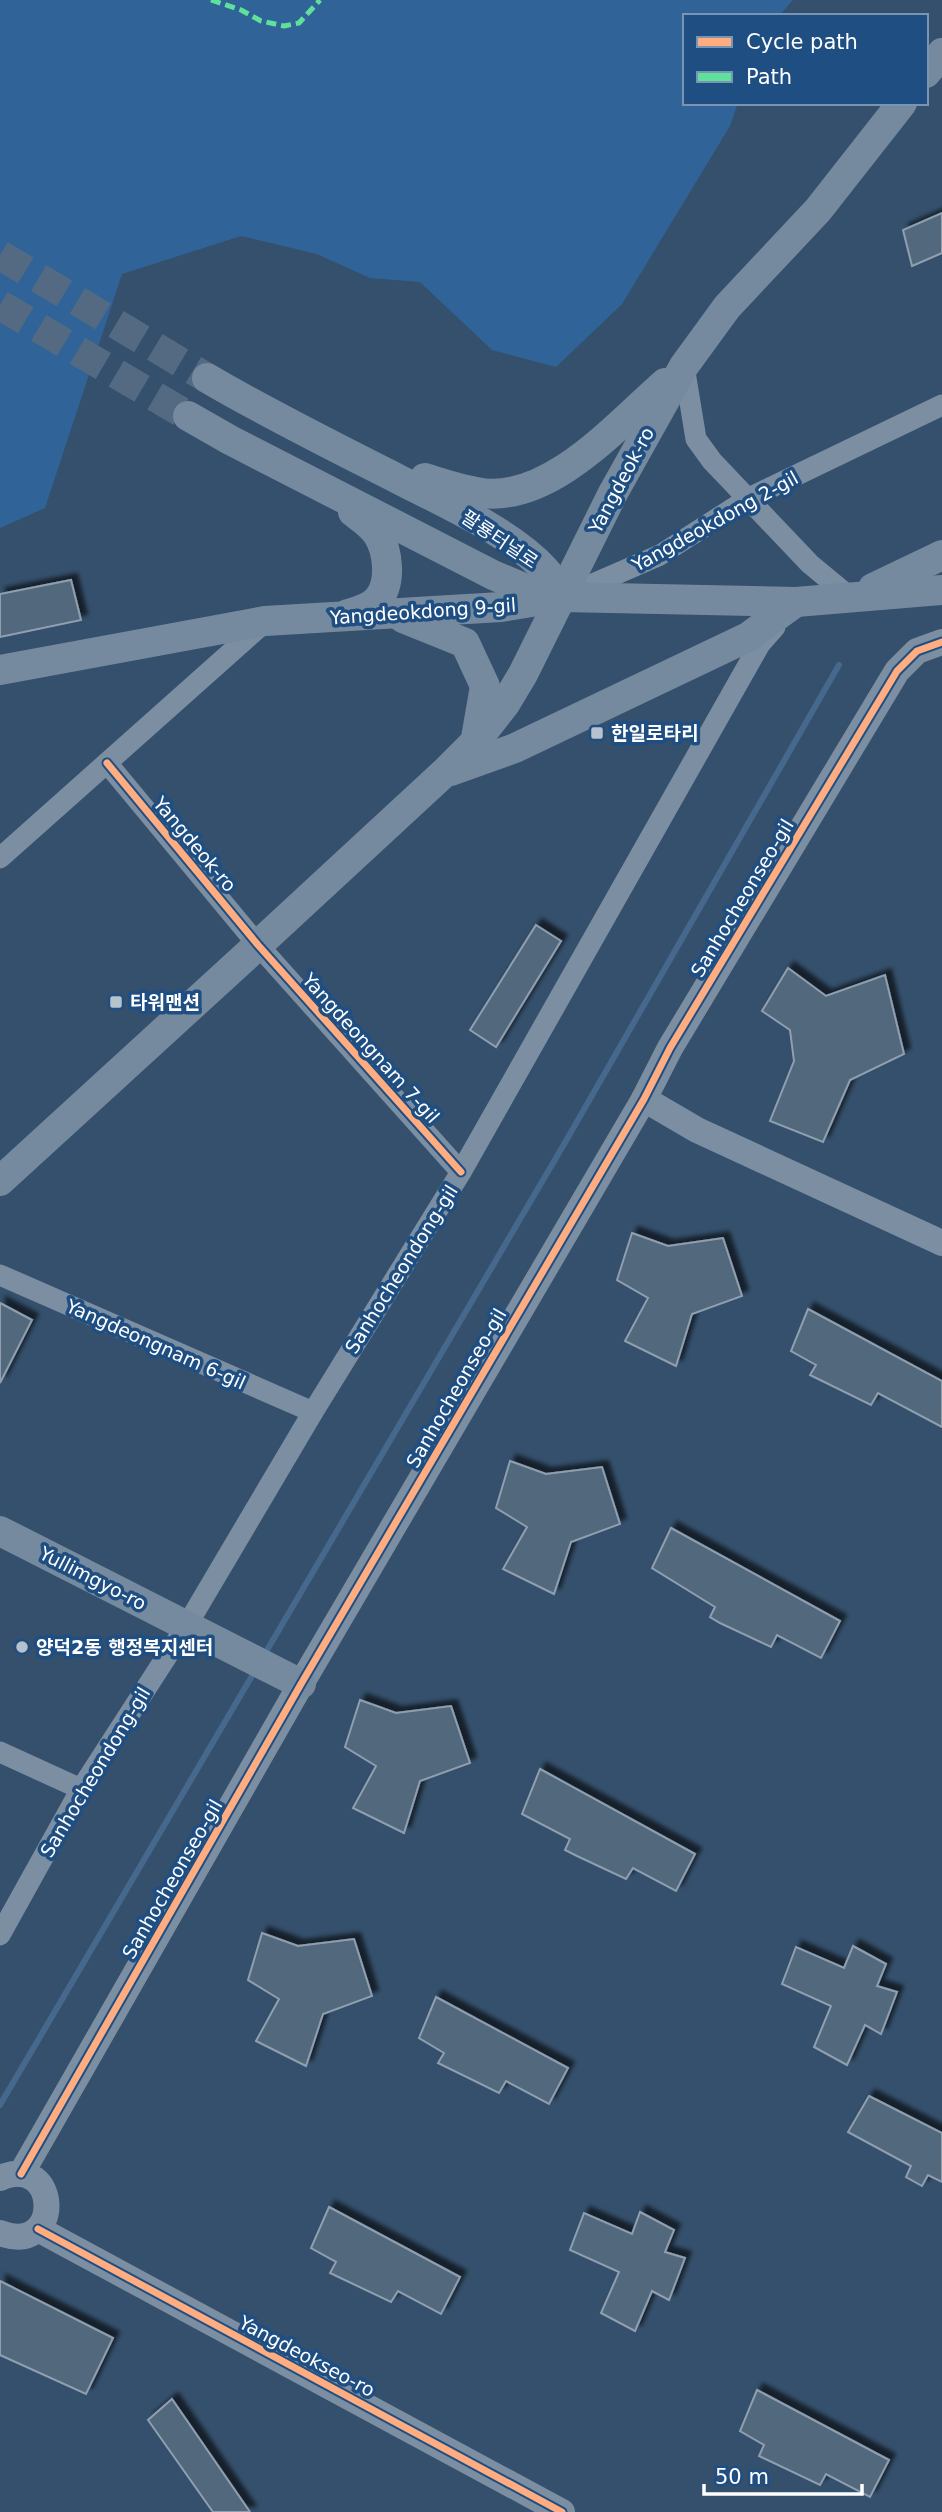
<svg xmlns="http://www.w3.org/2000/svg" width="942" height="2512" font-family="'DejaVu Sans','Noto Sans KR',sans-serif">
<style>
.green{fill:#306498}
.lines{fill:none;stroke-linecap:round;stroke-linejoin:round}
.stream{stroke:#45688c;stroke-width:6}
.building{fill:#51677d;stroke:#8f9fb0;stroke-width:2;filter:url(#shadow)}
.secondary-tunnel{stroke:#536a82;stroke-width:30;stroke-dasharray:30 15;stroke-linecap:butt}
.minor{stroke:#7c8ea2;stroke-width:21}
.tertiary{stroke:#7c8ea2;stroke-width:26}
.secondary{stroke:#768a9f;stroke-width:30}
.quiet{stroke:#60e19b;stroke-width:5;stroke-dasharray:10 5;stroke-linecap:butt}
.cycleway-casing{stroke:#1f4f82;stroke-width:11}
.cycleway{stroke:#ffac80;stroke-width:7}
.poi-dot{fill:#b8c2cc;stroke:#1f4f82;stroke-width:2.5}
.labels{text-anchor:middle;stroke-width:7;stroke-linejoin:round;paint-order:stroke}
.street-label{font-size:19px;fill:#fff;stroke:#1f4f82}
.poi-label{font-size:19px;font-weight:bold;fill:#fff;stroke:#1f4f82;text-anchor:start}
</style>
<defs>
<filter id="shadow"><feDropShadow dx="6" dy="-6" stdDeviation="2" flood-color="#0009"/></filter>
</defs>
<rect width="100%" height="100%" fill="#35506c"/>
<path class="green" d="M 0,0 L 793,0 L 779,16 L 685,16 L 685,103 L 738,103 L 730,126 L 622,304 L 556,367 L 492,350 L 420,282 L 370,278 L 317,254 L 241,236 L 122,274 L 45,508 L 0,528 Z"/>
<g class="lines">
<g class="stream">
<path d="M 263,1657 L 563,1146 L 839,665"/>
<path d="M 0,2105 L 256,1669"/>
</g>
</g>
<g class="building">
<path d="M 942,213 L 942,253 L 912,266 L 903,230 Z"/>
<path d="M 71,580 L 81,620 L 0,637 L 0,594 Z"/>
<path d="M 536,925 L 561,941 L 496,1047 L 470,1030 Z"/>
<path d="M 788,968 L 826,996 L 885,975 L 904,1054 L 850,1080 L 823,1142 L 770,1121 L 794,1061 L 790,1030 L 762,1011 Z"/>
<path d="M 632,1233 L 668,1246 L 723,1238 L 742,1296 L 692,1314 L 676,1366 L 625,1341 L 648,1298 L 617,1280 Z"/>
<path d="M 0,1303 L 32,1320 L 0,1383 Z"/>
<path d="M 808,1309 L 942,1381 L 942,1427 L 878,1393 L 871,1405 L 810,1375 L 816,1365 L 791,1351 Z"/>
<path d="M 510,1461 L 546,1474 L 602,1467 L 620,1524 L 571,1542 L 554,1594 L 503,1569 L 527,1527 L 496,1508 Z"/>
<path d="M 671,1528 L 840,1621 L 821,1658 L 777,1635 L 771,1647 L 720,1623 L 710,1617 L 715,1607 L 652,1568 Z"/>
<path d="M 360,1700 L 396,1713 L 451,1706 L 470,1763 L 420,1781 L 404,1833 L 353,1808 L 376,1766 L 345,1747 Z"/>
<path d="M 540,1769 L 695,1854 L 676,1891 L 633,1868 L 626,1879 L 577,1856 L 565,1850 L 570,1839 L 522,1814 Z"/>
<path d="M 262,1933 L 298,1946 L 354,1939 L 372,1996 L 323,2014 L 306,2066 L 256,2041 L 279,1999 L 248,1980 Z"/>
<path d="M 853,1946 L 886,1964 L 877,1986 L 897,1992 L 881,2034 L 865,2025 L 847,2065 L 814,2047 L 831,2006 L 782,1984 L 796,1947 L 844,1968 Z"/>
<path d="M 436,1997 L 568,2068 L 549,2104 L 506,2081 L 499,2093 L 438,2063 L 444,2053 L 419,2038 Z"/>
<path d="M 869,2096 L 942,2133 L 942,2182 L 928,2175 L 922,2186 L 906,2177 L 911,2166 L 848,2132 Z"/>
<path d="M 329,2207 L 460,2277 L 441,2314 L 398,2291 L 391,2302 L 330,2273 L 336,2262 L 311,2248 Z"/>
<path d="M 640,2212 L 674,2230 L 665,2252 L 685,2258 L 669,2300 L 652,2291 L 635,2331 L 601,2313 L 619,2272 L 570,2250 L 584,2213 L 632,2234 Z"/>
<path d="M 0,2281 L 113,2338 L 86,2394 L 0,2355 Z"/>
<path d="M 757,2390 L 889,2460 L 870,2497 L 826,2474 L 820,2485 L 759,2456 L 764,2445 L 740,2431 Z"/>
<path d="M 172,2399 L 250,2512 L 213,2512 L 148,2420 Z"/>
</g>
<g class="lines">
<g class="secondary-tunnel">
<path d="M 0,255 L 207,378"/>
<path d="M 0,305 L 188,416"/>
</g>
<g class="minor">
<path d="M 684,366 L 696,439 L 712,461 L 810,564 L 850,597"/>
<path d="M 570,594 L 660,555 L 749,498 L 942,405"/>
<path d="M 107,763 L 258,945 L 461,1172"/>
<path d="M 0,858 L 265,622"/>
<path d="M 0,1275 L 313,1412"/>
<path d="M 0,1752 L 81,1789"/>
<path d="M 0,1935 L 81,1789 L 187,1625 L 313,1412 L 461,1172 L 760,644 L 775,627"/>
</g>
<g class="tertiary">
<path d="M 644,1099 L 697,1130 L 942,1243"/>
<path d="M 21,2174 L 301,1684 L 644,1099 L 670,1048 L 897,671 L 917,651 L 942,642"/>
<path d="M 0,2178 C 60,2152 64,2257 0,2233"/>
<path d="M 38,2229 L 562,2512"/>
</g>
<g class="secondary">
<path d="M 926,73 L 942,53"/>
<path d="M 207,378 C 270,415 335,447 400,480 C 445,503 512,533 545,570 C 552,577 557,588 562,597"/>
<path d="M 188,416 L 230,440 L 493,575 L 526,589 L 551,595"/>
<path d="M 425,478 C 443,484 462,490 482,493 C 551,502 618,424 665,383"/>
<path d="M 873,588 L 942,555"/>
<path d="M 348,614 C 359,611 371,608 378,599 C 392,583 388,551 378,535 C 372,525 362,519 353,512"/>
<path d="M 403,618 L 465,643 L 485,686 L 476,738"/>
<path d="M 0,670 L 265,621 L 501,607 L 562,597 L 796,602 L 942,590"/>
<path d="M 451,771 L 515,748 L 748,637 L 796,602"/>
<path d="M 0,1181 L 258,945 L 444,773 L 476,741 L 505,704 L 523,674 L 613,493 L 684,366 L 727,307 L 818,210 L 902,103"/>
<path d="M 0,1531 L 301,1684"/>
</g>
<path class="quiet" d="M 211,0 L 241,10 L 261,21 L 284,26 L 299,23 L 320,0"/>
<g class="cycleway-casing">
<g id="cycleway">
<path d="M 107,763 L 258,945 L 461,1172"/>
<path d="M 21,2174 L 301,1684 L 644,1099 L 670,1048 L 897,671 L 917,651 L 942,642"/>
<path d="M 38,2229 L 562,2512"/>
</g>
</g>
<use href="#cycleway" class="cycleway"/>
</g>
<g class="poi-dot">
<rect x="590" y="726" width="14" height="14" rx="3.5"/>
<rect x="109" y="995" width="14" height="14" rx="3.5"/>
<circle cx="22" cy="1647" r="7"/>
</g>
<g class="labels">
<g class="street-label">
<text transform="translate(621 480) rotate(-62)" y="7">Yangdeok-ro</text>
<text transform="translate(715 521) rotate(-29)" y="7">Yangdeokdong 2-gil</text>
<text transform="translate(500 539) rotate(34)" y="7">팔룡터널로</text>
<text transform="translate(423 611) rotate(-4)" y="7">Yangdeokdong 9-gil</text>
<text transform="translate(195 844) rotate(50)" y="7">Yangdeok-ro</text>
<text transform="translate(742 898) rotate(-59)" y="7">Sanhocheonseo-gil</text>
<text transform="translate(371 1048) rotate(48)" y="7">Yangdeongnam 7-gil</text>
<text transform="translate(401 1269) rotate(-58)" y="7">Sanhocheondong-gil</text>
<text transform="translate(156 1344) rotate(24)" y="7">Yangdeongnam 6-gil</text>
<text transform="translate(456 1388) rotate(-60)" y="7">Sanhocheonseo-gil</text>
<text transform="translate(93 1578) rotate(27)" y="7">Yullimgyo-ro</text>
<text transform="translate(95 1772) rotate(-59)" y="7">Sanhocheondong-gil</text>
<text transform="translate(172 1879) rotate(-60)" y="7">Sanhocheonseo-gil</text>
<text transform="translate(307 2356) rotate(28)" y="7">Yangdeokseo-ro</text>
</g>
<g class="poi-label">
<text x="611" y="740">한일로타리</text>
<text x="130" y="1009">타워맨션</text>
<text x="36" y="1654">양덕2동 행정복지센터</text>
</g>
</g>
<rect x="683" y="14" width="245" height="91" fill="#1f4f82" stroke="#7995b4" stroke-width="2"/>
<rect x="697" y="37" width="35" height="10" fill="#ffac80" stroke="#7995b4" stroke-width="2"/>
<text x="746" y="49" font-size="21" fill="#ffffff">Cycle path</text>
<rect x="697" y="72" width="35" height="10" fill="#60e19b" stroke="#7995b4" stroke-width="2"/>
<text x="746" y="84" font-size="21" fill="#ffffff">Path</text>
<path d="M704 2484v10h158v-10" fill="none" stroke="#ffffff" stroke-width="3.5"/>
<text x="715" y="2484" font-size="21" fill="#ffffff" stroke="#1f4f82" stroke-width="5" paint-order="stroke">50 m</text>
</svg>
